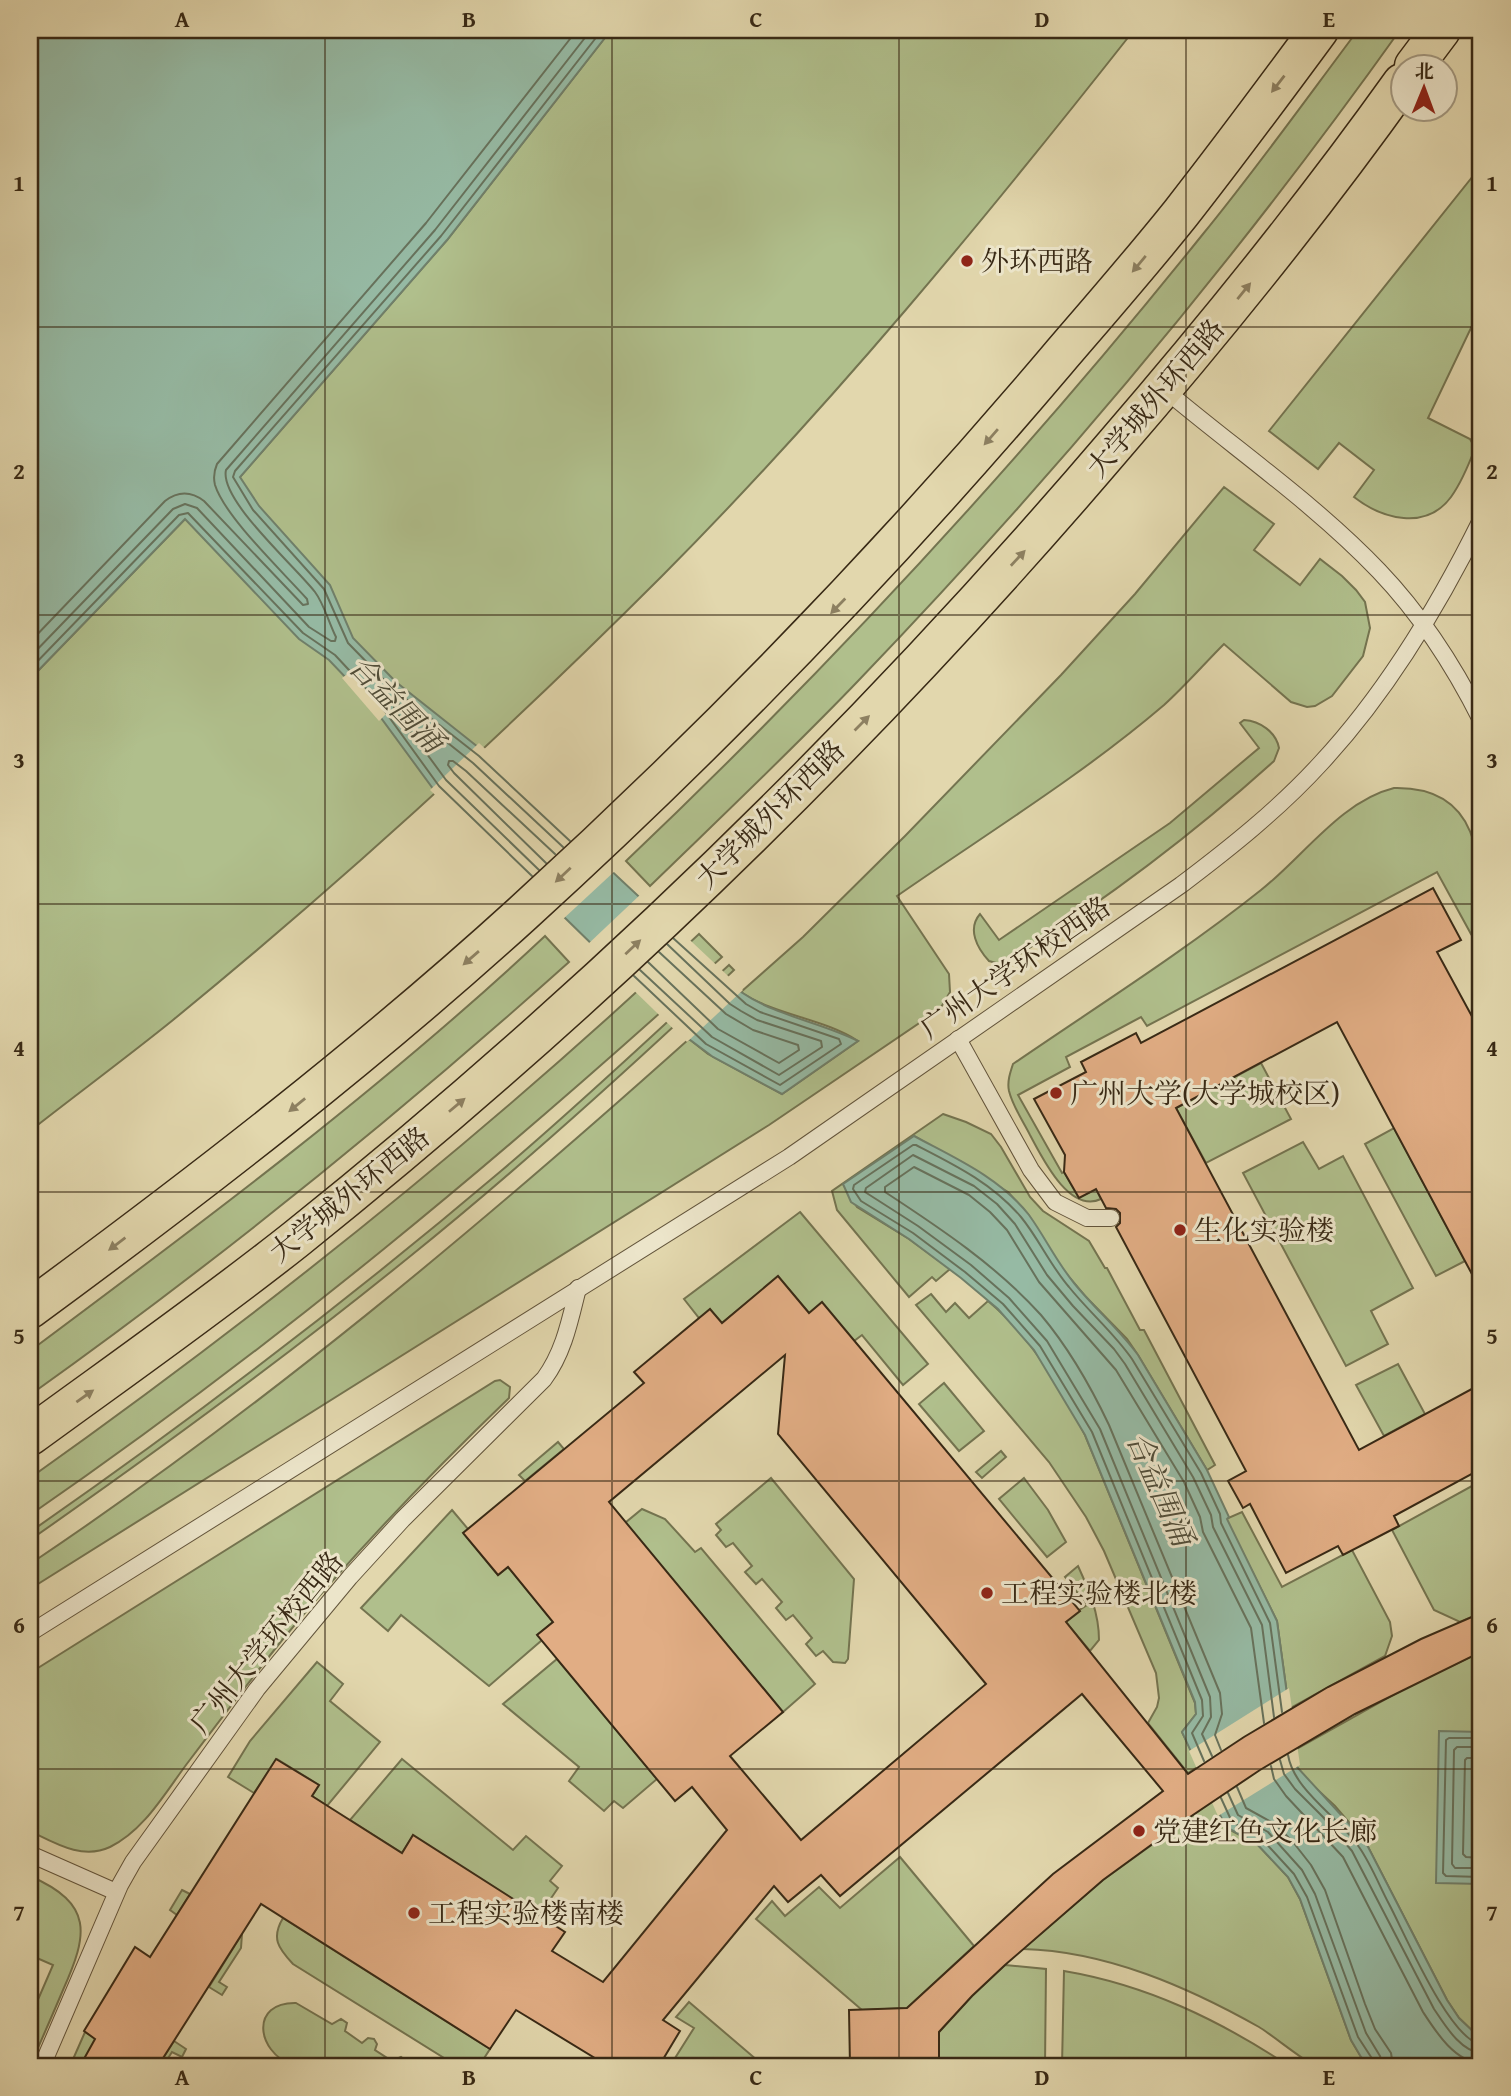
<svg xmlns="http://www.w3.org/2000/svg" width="1511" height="2096" font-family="'Gentium Book Plus','Noto Serif SC',serif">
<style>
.green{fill:#b0bf8c;stroke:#747450;stroke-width:2}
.water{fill:#96baa4;stroke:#70806b;stroke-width:2}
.pier{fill:#e2d7ad}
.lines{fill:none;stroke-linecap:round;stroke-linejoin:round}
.shore{stroke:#67725c;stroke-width:2}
.building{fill:#e1ad84;stroke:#382915;stroke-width:2;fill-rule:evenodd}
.lane-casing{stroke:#62543b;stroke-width:18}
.primary-casing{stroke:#382915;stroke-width:41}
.lane{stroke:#ece5ca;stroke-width:16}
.primary{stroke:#e2d7ad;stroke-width:38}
.oneway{fill:#8d8061}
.grid{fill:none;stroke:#382915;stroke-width:2;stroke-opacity:0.55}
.poi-dot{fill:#8f2418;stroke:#ece5ca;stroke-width:2.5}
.labels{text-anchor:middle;stroke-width:6;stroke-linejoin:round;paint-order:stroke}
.poi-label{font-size:28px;fill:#382915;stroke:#ece5ca;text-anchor:start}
.street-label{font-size:28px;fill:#382915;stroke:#ece5ca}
.water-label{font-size:30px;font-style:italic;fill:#504d39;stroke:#ece5ca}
.neatline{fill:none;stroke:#382915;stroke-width:2.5}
.grid-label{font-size:23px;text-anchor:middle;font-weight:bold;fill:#382915}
</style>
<rect width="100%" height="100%" fill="#e2d7ad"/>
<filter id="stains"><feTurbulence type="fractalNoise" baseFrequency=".00286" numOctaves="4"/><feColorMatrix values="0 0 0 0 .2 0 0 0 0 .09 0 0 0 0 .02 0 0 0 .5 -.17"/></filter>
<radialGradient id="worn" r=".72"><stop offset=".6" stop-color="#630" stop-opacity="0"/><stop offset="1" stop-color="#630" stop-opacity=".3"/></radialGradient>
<g class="green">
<path d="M 611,30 L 1134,30 C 985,219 832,405 662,576 C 506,732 343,881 173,1020 C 126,1058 77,1094 30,1131 L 30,679 L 185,519 L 240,477 L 447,240 Z"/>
<path d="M 1358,30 L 1400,30 C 1236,260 1054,477 858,681 C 791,751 720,818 650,886 L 626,861 C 832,665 1025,456 1203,234 C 1257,168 1307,98 1358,30 Z"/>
<path d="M 1481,166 L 1481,307 L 1428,418 L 1470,439 L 1475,448 C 1469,464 1461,483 1451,497 C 1426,531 1382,519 1354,497 L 1374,470 L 1339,443 L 1318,469 L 1269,431 Z"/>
<path d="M 1224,487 L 1274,524 L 1254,550 L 1300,585 L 1320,559 L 1342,576 L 1356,590 L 1365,602 L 1370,628 L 1363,656 L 1332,696 L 1315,706 L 1307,707 L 1291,702 L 1224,644 C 1204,664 1185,686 1164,705 C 1081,776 986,834 897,896 L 949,974 L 950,992 L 940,1009 L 769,1125 L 30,1589 L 30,1564 C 263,1408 480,1226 689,1039 L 708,1054 L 782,1094 L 858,1041 C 823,1018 776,1016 741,992 L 803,937 L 905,836 L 1061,675 L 1135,594 Z"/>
<path d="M 1244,720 C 1260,721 1276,732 1279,748 L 1274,761 C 1192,835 1103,902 1009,961 L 1000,964 L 989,961 C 977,948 967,929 980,914 L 999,940 L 1170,823 L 1259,748 L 1240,723 Z"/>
<path d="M 1394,788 C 1482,786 1481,862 1481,928 L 1471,934 L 1437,872 L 1147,1026 L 1141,1017 L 1066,1057 L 1070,1067 L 1018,1095 L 1062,1173 L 1064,1172 L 1079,1198 L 1096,1189 L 1101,1199 C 1069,1214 1042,1157 1030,1135 C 1023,1121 1013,1107 1009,1091 C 1007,1082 1010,1073 1013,1064 C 1096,1007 1182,953 1261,890 C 1303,857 1341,801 1394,788 Z"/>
<path d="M 699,934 L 722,957 C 502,1157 274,1347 30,1515 L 30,1478 C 265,1311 489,1132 699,934 Z"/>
<path d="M 545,936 L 569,962 C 397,1116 218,1261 30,1395 L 30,1351 C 207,1219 384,1087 545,936 Z"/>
<path d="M 729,965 L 734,970 C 629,1069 521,1167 408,1258 C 286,1357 159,1450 30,1540 L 30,1532 C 193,1419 350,1299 501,1171 C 579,1105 654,1034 729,965 Z"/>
<path d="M 1261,1063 L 1291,1119 L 1206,1163 L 1176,1108 Z"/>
<path d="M 943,1114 L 966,1122 L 991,1134 L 1001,1147 L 1030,1197 L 1043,1211 L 1089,1241 L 1105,1268 L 1107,1268 L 1140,1330 L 1144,1330 L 1215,1465 L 1207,1470 L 1138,1355 L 1127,1339 L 1085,1296 L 1059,1265 L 1028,1214 L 1008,1192 L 914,1136 L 843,1184 L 857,1207 L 909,1239 L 950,1269 L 936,1281 L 932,1277 L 909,1297 L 837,1210 L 832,1191 Z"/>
<path d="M 1394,1128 L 1465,1261 L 1436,1276 L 1365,1144 Z"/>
<path d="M 1303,1142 L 1319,1169 L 1343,1156 L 1413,1288 L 1371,1311 L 1388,1344 L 1346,1366 L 1243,1173 Z"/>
<path d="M 800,1212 L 928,1364 L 903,1385 L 862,1335 L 854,1341 L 809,1313 L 778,1277 L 722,1323 L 699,1318 L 684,1299 Z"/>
<path d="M 931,1294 L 946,1312 L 955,1303 L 969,1318 L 988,1301 C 1031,1337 1060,1386 1085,1435 L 1195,1703 L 1196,1714 L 1182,1732 L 1199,1766 L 1188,1773 L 1148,1723 L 1157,1707 L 1159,1698 L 1156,1673 L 1104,1551 L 1086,1517 L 1049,1462 L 916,1305 Z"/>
<path d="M 1398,1364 L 1425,1414 L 1384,1436 L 1356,1385 Z"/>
<path d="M 500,1380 L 510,1387 L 509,1398 C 430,1474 353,1554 283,1639 C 251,1679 220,1720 189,1761 C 166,1791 145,1830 110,1847 C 82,1860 55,1843 30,1831 L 30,1673 L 495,1381 Z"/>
<path d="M 944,1383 L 984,1431 L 959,1451 L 919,1404 Z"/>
<path d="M 558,1442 L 564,1449 L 525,1481 L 519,1475 Z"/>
<path d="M 1001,1451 L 1006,1457 L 982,1478 L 976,1472 Z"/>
<path d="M 771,1478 L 854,1579 L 848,1659 L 845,1663 L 833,1662 L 823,1651 L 816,1656 L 806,1644 L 812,1638 L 793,1615 L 786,1620 L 776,1608 L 782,1602 L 762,1579 L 756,1584 L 745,1572 L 752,1566 L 733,1543 L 726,1547 L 716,1535 L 721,1530 L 716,1524 Z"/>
<path d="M 1024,1478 L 1048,1510 L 1066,1542 L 1047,1557 L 999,1499 Z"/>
<path d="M 1481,1481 L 1481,1613 L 1460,1622 L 1434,1610 L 1392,1530 Z"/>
<path d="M 642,1509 L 665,1519 L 695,1552 L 701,1548 L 815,1684 L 783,1712 L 625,1523 Z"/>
<path d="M 452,1510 L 468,1529 L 464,1534 L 498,1575 L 508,1567 L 553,1622 L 538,1635 L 542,1640 L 489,1686 L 401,1615 L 388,1631 L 361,1608 Z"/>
<path d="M 1242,1512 L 1282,1587 L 1352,1550 L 1390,1622 L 1392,1636 L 1385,1656 L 1289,1709 L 1277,1621 L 1226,1519 Z"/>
<path d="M 1078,1566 C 1089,1590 1099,1613 1099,1640 L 1090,1651 L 1064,1620 L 1087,1605 L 1065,1577 Z"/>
<path d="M 1481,1652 L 1481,2039 L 1459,2018 L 1447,2000 L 1365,1841 L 1335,1806 L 1307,1780 L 1297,1767 L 1295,1750 L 1411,1685 Z"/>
<path d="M 557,1659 L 657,1779 L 623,1808 L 614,1801 L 604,1811 L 569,1781 L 579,1767 L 503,1704 Z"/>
<path d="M 317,1662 L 343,1684 L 330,1701 L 380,1742 L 327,1806 L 312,1796 L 319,1785 L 277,1759 L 254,1793 L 228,1777 L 250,1741 Z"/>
<path d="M 402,1759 L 513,1850 L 526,1836 L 562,1866 L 550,1881 L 558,1888 L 539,1916 L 413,1836 L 402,1853 L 350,1820 Z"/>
<path d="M 1214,1800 L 1223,1822 L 1232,1831 L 1257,1844 L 1288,1877 L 1300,1899 L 1351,2040 L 1361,2057 L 1369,2066 C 1352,2066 1333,2069 1316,2066 C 1309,2065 1271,2034 1259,2027 C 1188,1987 1106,1951 1023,1949 L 1103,1880 Z"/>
<path d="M 900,1857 L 974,1946 L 907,2008 L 862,2010 L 756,1919 L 772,1901 L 785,1916 L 819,1887 L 840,1908 Z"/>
<path d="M 30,1876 C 94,1904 88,1934 63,1990 C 52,2016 41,2041 30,2066 L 30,2018 L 53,1965 L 30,1955 Z"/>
<path d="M 182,1890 L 190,1894 L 177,1915 L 170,1910 Z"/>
<path d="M 283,1918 L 490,2049 L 479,2066 L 457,2066 L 293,1964 C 278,1948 271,1938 283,1918 Z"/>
<path d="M 242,1934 L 241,1948 L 219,1982 L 227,1987 L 222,1995 L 209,1987 Z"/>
<path d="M 1005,1965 L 1046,1969 L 1045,2066 L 939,2066 L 939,2032 L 972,1996 Z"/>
<path d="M 1064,1971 C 1147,1985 1219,2020 1289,2066 L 1062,2066 Z"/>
<path d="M 689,2002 L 764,2066 L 670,2066 L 694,2028 L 676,2017 Z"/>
<path d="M 296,2003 L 332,2024 L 341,2019 L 347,2023 L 345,2031 L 362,2043 L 368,2038 L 374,2039 L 377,2044 L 375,2050 L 392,2061 L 401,2057 L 405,2060 L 406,2066 C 377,2066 348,2066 319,2066 C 311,2066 299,2068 292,2065 C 256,2051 250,2002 296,2003 Z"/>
<path d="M 85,2032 L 98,2040 L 82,2066 L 70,2066 Z"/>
<path d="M 174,2041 L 186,2049 L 182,2057 L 172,2052 L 163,2066 L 158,2066 Z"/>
</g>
<g class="water">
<path d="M 30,30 L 611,30 L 447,240 L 240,477 L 259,506 L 330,585 L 353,638 L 396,682 L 483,751 L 741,992 C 776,1016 820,1022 858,1041 L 782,1094 L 713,1057 L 689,1039 L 434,790 L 370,703 L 329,660 L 299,639 L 185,519 L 30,679 Z"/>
<path d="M 914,1136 C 955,1158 999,1177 1029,1215 C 1045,1237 1056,1261 1074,1283 C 1094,1308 1119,1329 1138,1355 L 1207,1470 L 1229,1517 L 1227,1519 L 1277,1621 L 1297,1767 L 1365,1841 L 1447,2000 L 1459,2018 L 1481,2039 L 1481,2066 L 1369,2066 L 1361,2057 L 1351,2040 L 1300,1899 L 1288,1877 L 1257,1844 L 1226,1827 L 1220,1815 L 1182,1732 L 1196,1714 L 1195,1702 L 1085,1435 L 1034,1350 L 998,1309 L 961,1278 L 909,1239 L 851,1202 L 843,1184 Z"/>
<path d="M 1439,1731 L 1481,1732 L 1481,1884 L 1436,1883 Z"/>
</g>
<g class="pier">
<path d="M 350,672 L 387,713 L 379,721 L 342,678 Z"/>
<path d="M 479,743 L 616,870 L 562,920 L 430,790 Z"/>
<path d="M 641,894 L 743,990 L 687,1042 L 587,945 Z"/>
<path d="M 1289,1688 L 1300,1765 L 1218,1816 L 1189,1751 Z"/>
</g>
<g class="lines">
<g class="shore">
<path d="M 30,642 L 165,501 C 178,491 191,491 204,501 L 303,605 L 308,604 L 307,599 C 283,572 225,517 215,485 C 213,477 214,471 217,464 L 426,223 L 577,30"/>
<path d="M 30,657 L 173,509 L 185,504 L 197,508 L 309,627 L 331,641 L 335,641 L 336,637 C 329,623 324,604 315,592 C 296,567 219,500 226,470 L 435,230 L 591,30"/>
<path d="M 30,669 L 179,515 L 188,513 L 303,633 L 335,655 L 376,699 L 439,786 L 532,876"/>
<path d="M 570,841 L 479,756 L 391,687 L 348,643 L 324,589 L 253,510 L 233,477 L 235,471 L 441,236 L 602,30"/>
<path d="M 546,863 L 454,773 L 448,765 L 449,761 L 453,761 L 466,771 L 555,854"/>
<path d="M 539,870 L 446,780 L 394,709 L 394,704 L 399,704 L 473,763 L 563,847"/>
<path d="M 648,962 L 718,1029 L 779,1063 L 799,1050 L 798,1045 L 753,1030 L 726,1014 L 659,952"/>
<path d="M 640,970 L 712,1037 L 779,1075 L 822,1047 L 821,1041 L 757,1020 L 741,1011 L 730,1004 L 667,944"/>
<path d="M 634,976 L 706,1044 L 780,1085 L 841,1044 L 839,1039 L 760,1012 L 746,1004 L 673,938"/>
<path d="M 1481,1738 L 1449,1738 L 1446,1740 L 1443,1873 L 1446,1876 L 1481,1877"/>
<path d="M 1481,1747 L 1457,1747 L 1454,1750 L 1452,1864 L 1455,1868 L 1481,1868"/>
<path d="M 1221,1750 L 1215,1735 L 1222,1714 L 1220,1693 L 1109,1425 C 1091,1387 1068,1347 1041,1315 C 997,1266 940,1228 885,1192 L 885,1187 L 914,1167 L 969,1195 L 990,1212 L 1007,1230 L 1039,1282 L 1116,1370 L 1184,1482 L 1200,1517 L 1203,1532 L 1251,1628 L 1264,1723"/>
<path d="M 1288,1755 C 1294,1791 1339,1817 1359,1847 C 1371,1864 1379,1885 1389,1904 C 1404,1932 1450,2041 1481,2044"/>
<path d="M 1212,1756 L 1202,1734 L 1211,1717 L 1210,1697 L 1100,1429 L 1047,1341 L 1009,1298 L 971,1265 L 918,1226 L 865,1192 L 866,1188 L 913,1155 L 974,1186 L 997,1204 L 1015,1224 L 1047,1275 L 1073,1306 L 1114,1349 L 1125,1364 L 1193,1477 L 1211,1515 L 1213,1527 L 1262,1625 L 1274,1717"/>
<path d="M 1481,1758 L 1467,1758 L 1465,1760 L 1463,1854 L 1466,1857 L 1481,1858"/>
<path d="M 1280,1760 L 1284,1774 L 1295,1789 L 1323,1817 L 1352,1851 L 1434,2009 C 1445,2025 1460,2051 1481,2053"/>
<path d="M 1204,1761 L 1192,1733 L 1203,1716 L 1202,1700 L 1092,1432 L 1040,1346 L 1003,1304 L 965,1272 L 913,1233 L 861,1201 L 853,1189 L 854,1185 L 913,1145 L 916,1145 C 955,1165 992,1183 1021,1217 C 1039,1239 1050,1265 1069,1287 C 1089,1312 1114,1333 1132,1359 L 1201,1473 L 1220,1514 L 1221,1523 L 1270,1623 L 1282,1712"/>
<path d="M 1271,1766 L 1274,1779 L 1286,1796 L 1343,1857 L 1423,2012 C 1436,2032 1455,2062 1481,2063"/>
<path d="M 1237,1787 L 1246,1808 L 1275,1824 L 1293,1842 L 1311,1865 L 1325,1890 L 1365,2004 L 1375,2029 L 1391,2053 L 1393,2066"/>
<path d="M 1228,1793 L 1238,1815 L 1268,1832 L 1302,1870 L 1315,1894 L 1366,2033 L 1380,2056 L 1383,2066"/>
<path d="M 1221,1798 L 1232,1822 L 1262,1839 L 1294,1874 L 1307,1897 L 1358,2037 L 1373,2060 L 1374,2066"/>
</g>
</g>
<g class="building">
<path d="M 1433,888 L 1461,940 L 1437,952 L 1481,1033 L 1481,1291 L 1337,1022 L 1176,1108 L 1359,1450 L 1481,1384 L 1481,1469 L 1394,1516 L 1399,1526 L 1372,1540 L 1343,1555 L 1338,1546 L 1286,1573 L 1250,1504 L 1243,1508 L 1228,1481 L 1246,1471 L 1116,1227 L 1120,1223 L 1120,1213 L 1116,1209 L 1106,1208 L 1096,1189 L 1079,1198 L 1064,1172 L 1065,1155 L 1034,1099 L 1086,1072 L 1081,1062 L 1136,1033 L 1141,1043 Z"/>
<path d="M 778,1276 L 809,1313 L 822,1302 L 1080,1611 L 1066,1622 L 1188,1774 L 1244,1737 L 1328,1687 L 1421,1639 L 1481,1613 L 1481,1652 L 1355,1714 L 1260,1770 L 1184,1821 L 1103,1880 L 1005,1965 L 972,1996 L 939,2032 L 939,2066 L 850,2066 L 849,2010 L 907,2008 L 1053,1874 L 1163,1791 L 1082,1694 L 840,1896 L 821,1875 L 788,1902 L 774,1886 L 663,2020 L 680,2031 L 659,2066 L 608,2066 L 516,2010 L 490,2049 L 261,1904 L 158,2066 L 80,2066 L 95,2039 L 84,2031 L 135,1947 L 150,1957 L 276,1759 L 319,1785 L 312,1796 L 402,1853 L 413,1835 L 565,1932 L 552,1951 L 603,1982 L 727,1830 L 692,1787 L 675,1801 L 537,1635 L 553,1622 L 508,1567 L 498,1575 L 463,1533 L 644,1383 L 634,1372 L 710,1309 L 722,1323 ZM 785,1355 L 778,1434 L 986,1684 L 801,1840 L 730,1756 L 783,1712 L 609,1502 Z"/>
</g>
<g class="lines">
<g class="lane-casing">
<g id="lane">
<path d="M 1164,389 C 1235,449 1314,503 1379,571 C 1421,615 1454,666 1481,720"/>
<path d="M 958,1039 L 1031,1170 L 1055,1202 L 1087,1218 L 1111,1218"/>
<path d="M 30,1633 L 789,1157 L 1181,885 C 1230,848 1279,809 1321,763 C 1387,692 1438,607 1481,520"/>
<path d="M 30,1854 L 116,1892"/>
<path d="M 42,2066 L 120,1885 L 133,1862 L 257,1689 L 350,1577 L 403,1519 L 544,1379 C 564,1352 570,1320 578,1288"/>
</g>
</g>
<g class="primary-casing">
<g id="primary">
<path d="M 1414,66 L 1441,30"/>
<path d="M 30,1309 C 200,1184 367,1055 523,913 C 713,740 891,556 1057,360 C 1099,311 1141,263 1181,213 C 1228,153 1274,91 1319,30"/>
<path d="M 30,1436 C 119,1371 209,1308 296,1239 C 592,1002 866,736 1112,448 C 1214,330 1312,209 1402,83"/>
</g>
</g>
<use href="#lane" class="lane"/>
<use href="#primary" class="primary"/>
</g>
<defs><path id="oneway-solid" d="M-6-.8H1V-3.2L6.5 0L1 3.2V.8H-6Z" transform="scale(1.75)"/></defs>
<g class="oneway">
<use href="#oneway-solid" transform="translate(1278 84) rotate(128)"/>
<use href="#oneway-solid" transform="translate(1139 264) rotate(130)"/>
<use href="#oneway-solid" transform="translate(1244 291) rotate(-51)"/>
<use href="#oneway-solid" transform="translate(991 437) rotate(131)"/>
<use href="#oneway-solid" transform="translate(1018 558) rotate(-47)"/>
<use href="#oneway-solid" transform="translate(838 606) rotate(134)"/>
<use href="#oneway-solid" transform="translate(862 723) rotate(-45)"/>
<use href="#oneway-solid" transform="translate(563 875) rotate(137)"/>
<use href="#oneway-solid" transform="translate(633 947) rotate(-43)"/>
<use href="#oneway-solid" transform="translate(471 958) rotate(139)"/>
<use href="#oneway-solid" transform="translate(297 1105) rotate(141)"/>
<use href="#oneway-solid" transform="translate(457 1105) rotate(-40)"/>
<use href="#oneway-solid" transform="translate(117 1244) rotate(143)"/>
<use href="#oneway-solid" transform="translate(85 1396) rotate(-35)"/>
</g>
<path class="grid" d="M 325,30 L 325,2066M 612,30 L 612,2066M 899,30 L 899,2066M 1186,30 L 1186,2066M 30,327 L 1481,327M 30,615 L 1481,615M 30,904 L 1481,904M 30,1192 L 1481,1192M 30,1481 L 1481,1481M 30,1769 L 1481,1769"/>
<g class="poi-dot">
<circle cx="967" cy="261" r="7"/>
<circle cx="1056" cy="1093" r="7"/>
<circle cx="1180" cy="1230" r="7"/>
<circle cx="987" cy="1593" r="7"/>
<circle cx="1139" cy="1831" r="7"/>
<circle cx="414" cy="1913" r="7"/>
</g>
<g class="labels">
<g class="poi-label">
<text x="981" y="271">外环西路</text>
<text x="1070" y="1103">广州大学(大学城校区)</text>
<text x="1194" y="1240">生化实验楼</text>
<text x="1001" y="1603">工程实验楼北楼</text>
<text x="1153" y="1841">党建红色文化长廊</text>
<text x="428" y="1923">工程实验楼南楼</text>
</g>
<g class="street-label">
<text transform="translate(1155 398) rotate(-50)" y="10">大学城外环西路</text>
<text transform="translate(770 814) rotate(-45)" y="10">大学城外环西路</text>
<text transform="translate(1015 967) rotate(-35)" y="10">广州大学环校西路</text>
<text transform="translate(349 1194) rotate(-39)" y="10">大学城外环西路</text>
<text transform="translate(266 1642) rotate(-51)" y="10">广州大学环校西路</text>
</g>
<g class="water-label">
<text transform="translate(396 704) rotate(46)" y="10">合益围涌</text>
<text transform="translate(1160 1489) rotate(66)" y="10">合益围涌</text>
</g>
</g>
<rect width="1511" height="2096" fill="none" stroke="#e2d7ad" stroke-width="77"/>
<g transform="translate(1424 88) rotate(1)"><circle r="33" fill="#ece5ca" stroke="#a49a82" stroke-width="2"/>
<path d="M0-5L12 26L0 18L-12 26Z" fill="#8f2418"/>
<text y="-10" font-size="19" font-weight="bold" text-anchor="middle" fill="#382915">北</text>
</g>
<rect x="38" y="38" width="1434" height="2020" class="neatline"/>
<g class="grid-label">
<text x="182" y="27">A</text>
<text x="469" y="27">B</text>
<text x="756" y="27">C</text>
<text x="1042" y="27">D</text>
<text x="1329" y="27">E</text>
<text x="19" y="191">1</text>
<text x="1492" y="191">1</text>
<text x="19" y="479">2</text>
<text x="1492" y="479">2</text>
<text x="19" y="768">3</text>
<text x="1492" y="768">3</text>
<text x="19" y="1056">4</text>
<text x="1492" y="1056">4</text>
<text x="19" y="1344">5</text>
<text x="1492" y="1344">5</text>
<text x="19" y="1633">6</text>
<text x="1492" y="1633">6</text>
<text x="19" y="1921">7</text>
<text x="1492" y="1921">7</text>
<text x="182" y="2085">A</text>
<text x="469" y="2085">B</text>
<text x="756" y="2085">C</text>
<text x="1042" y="2085">D</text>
<text x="1329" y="2085">E</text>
</g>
<rect width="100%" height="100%" filter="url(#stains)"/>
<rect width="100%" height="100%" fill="url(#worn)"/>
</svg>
